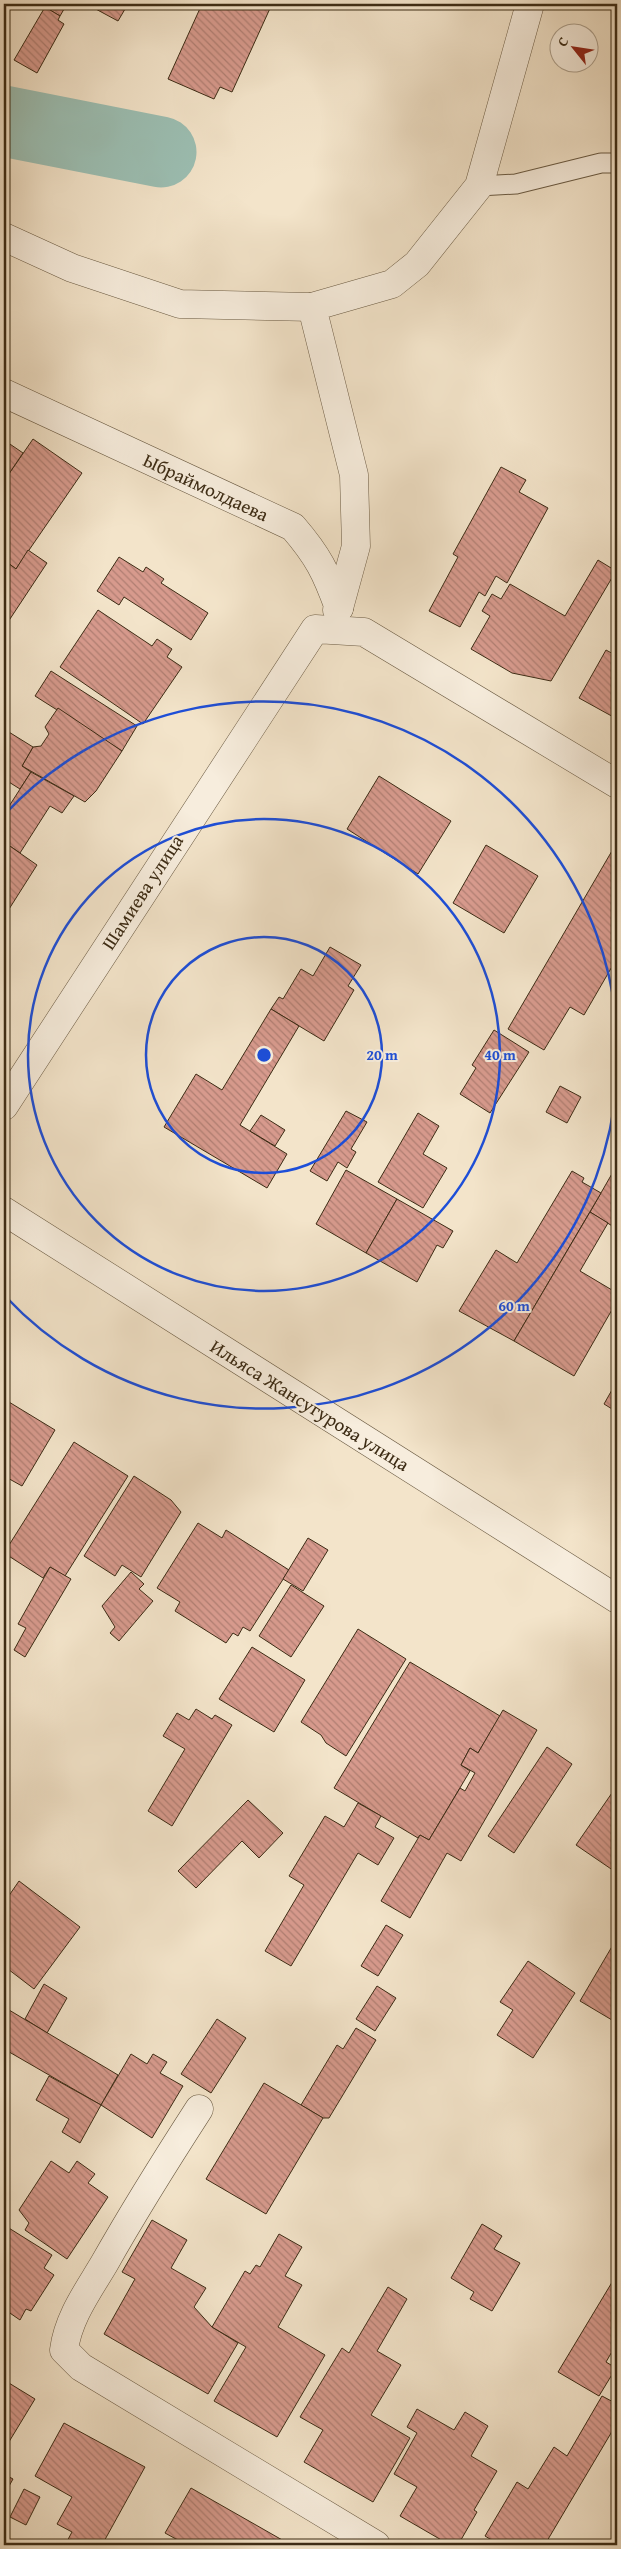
<svg xmlns="http://www.w3.org/2000/svg" width="621" height="2549" font-family="'Gentium Book Plus',serif">
<style>
.lines{fill:none;stroke-linecap:round;stroke-linejoin:round}
.river{stroke:#9cbfb3;stroke-width:71}
.building{fill:url(#building-back-hatch);stroke:#3d2c15}
.service-casing{stroke:#6a5a42;stroke-width:21}
.minor-casing{stroke:#6a5a42;stroke-width:29}
.tertiary-casing{stroke:#6a5a42;stroke-width:29}
.service{stroke:#f7eddd;stroke-width:19}
.minor{stroke:#f7eddd;stroke-width:28}
.tertiary{stroke:#f7eddd;stroke-width:28}
.ring{fill:none;stroke:#1d4ed8;stroke-width:2.5}
.labels{text-anchor:middle;stroke-width:4;stroke-linejoin:round;paint-order:stroke}
.street-label{font-size:19px;fill:#3d2c15;stroke:#f7eddd}
.centre{fill:#1d4ed8;stroke:#f7eddd;stroke-width:2.5}
.ring-label{font-size:15px;text-anchor:middle;font-weight:bold;fill:#1d4ed8;stroke:#f7eddd;stroke-width:4;stroke-linejoin:round;paint-order:stroke}
</style>
<defs>
<pattern id="building-back-hatch" width="6" height="6" patternUnits="userSpaceOnUse" patternTransform="scale(1.25)"><rect width="6" height="6" fill="#d79a8d"/><path d="M-1 5l2 2M0 0l6 6M5-1l2 2" fill="none" stroke="#b07e72"/></pattern>
</defs>
<rect width="100%" height="100%" fill="#f3e4ca"/>
<filter id="stains"><feTurbulence type="fractalNoise" baseFrequency=".004" numOctaves="4"/><feColorMatrix values="0 0 0 0 .2 0 0 0 0 .09 0 0 0 0 .02 0 0 0 .5 -.17"/></filter>
<radialGradient id="worn" r=".72"><stop offset=".6" stop-color="#630" stop-opacity="0"/><stop offset="1" stop-color="#630" stop-opacity=".3"/></radialGradient>
<g class="lines">
<path class="river" d="M 4,121 L 161,152"/>
</g>
<g class="building">
<path d="M 46,4 L 67,4 L 60,16 L 45,7 Z"/>
<path d="M 93,4 L 128,4 L 118,21 L 92,7 Z"/>
<path d="M 202,4 L 272,4 L 232,92 L 220,87 L 214,99 L 168,79 Z"/>
<path d="M 45,7 L 60,16 L 58,20 L 64,24 L 37,73 L 14,60 Z"/>
<path d="M 33,439 L 82,473 L 16,569 L 4,560 L 4,481 Z"/>
<path d="M 4,440 L 23,453 L 4,481 Z"/>
<path d="M 501,467 L 526,480 L 519,492 L 548,508 L 507,583 L 496,576 L 485,596 L 479,592 L 460,627 L 429,611 L 458,557 L 453,554 Z"/>
<path d="M 28,550 L 47,563 L 4,628 L 4,560 L 16,569 Z"/>
<path d="M 119,557 L 143,572 L 146,567 L 164,579 L 161,583 L 208,613 L 191,640 L 124,597 L 119,605 L 97,591 Z"/>
<path d="M 598,560 L 616,571 L 551,681 L 512,673 L 471,649 L 490,616 L 482,611 L 492,594 L 501,599 L 510,584 L 565,616 Z"/>
<path d="M 98,610 L 152,646 L 157,639 L 172,649 L 167,657 L 182,667 L 143,724 L 60,667 Z"/>
<path d="M 606,650 L 617,656 L 617,719 L 579,698 Z"/>
<path d="M 51,671 L 137,726 L 122,751 L 35,696 Z"/>
<path d="M 58,708 L 122,751 L 96,791 L 85,802 L 22,766 L 33,747 L 41,746 L 49,734 L 45,727 Z"/>
<path d="M 4,729 L 33,747 L 22,766 L 31,772 L 20,789 L 4,779 Z"/>
<path d="M 31,772 L 74,796 L 62,813 L 50,806 L 20,853 L 4,842 L 4,814 Z"/>
<path d="M 379,776 L 451,821 L 418,874 L 347,829 Z"/>
<path d="M 4,842 L 37,865 L 4,917 Z"/>
<path d="M 616,844 L 617,913 L 613,920 L 617,922 L 617,958 L 584,1015 L 570,1007 L 544,1050 L 508,1029 Z"/>
<path d="M 486,845 L 538,876 L 504,933 L 453,903 Z"/>
<path d="M 330,947 L 361,965 L 348,986 L 354,990 L 324,1041 L 271,1009 L 279,997 L 283,999 L 301,969 L 313,976 Z"/>
<path d="M 271,1009 L 299,1026 L 240,1125 L 287,1154 L 267,1188 L 164,1127 L 196,1074 L 222,1090 Z"/>
<path d="M 494,1030 L 529,1052 L 490,1113 L 460,1094 L 476,1068 L 472,1065 Z"/>
<path d="M 560,1086 L 581,1097 L 567,1123 L 546,1112 Z"/>
<path d="M 346,1111 L 367,1122 L 351,1149 L 356,1152 L 347,1168 L 338,1162 L 327,1181 L 310,1171 Z"/>
<path d="M 418,1113 L 439,1126 L 423,1154 L 447,1168 L 423,1208 L 378,1182 Z"/>
<path d="M 261,1115 L 285,1130 L 275,1146 L 250,1131 Z"/>
<path d="M 617,1165 L 617,1194 L 614,1200 L 617,1202 L 617,1229 L 590,1212 Z"/>
<path d="M 346,1170 L 397,1199 L 366,1253 L 316,1224 Z"/>
<path d="M 572,1171 L 584,1178 L 582,1182 L 601,1193 L 514,1341 L 459,1311 L 496,1250 L 517,1263 Z"/>
<path d="M 397,1199 L 453,1231 L 443,1248 L 437,1245 L 417,1282 L 366,1253 Z"/>
<path d="M 590,1212 L 608,1223 L 580,1271 L 617,1293 L 617,1301 L 574,1376 L 514,1341 Z"/>
<path d="M 617,1381 L 617,1412 L 604,1404 Z"/>
<path d="M 4,1399 L 55,1430 L 22,1486 L 4,1476 Z"/>
<path d="M 74,1442 L 128,1476 L 65,1576 L 50,1567 L 43,1578 L 4,1553 Z"/>
<path d="M 134,1476 L 171,1500 L 181,1512 L 141,1577 L 122,1565 L 115,1576 L 84,1556 Z"/>
<path d="M 198,1523 L 222,1538 L 226,1530 L 289,1570 L 250,1631 L 243,1627 L 238,1636 L 233,1633 L 226,1643 L 175,1611 L 180,1602 L 157,1588 Z"/>
<path d="M 308,1538 L 328,1550 L 303,1591 L 283,1579 Z"/>
<path d="M 50,1567 L 71,1579 L 25,1657 L 14,1650 L 26,1628 L 18,1624 Z"/>
<path d="M 131,1572 L 144,1584 L 139,1589 L 153,1601 L 119,1641 L 110,1633 L 115,1627 L 102,1606 Z"/>
<path d="M 291,1585 L 324,1606 L 291,1657 L 259,1636 Z"/>
<path d="M 358,1629 L 406,1659 L 346,1756 L 326,1743 L 321,1735 L 301,1722 Z"/>
<path d="M 252,1647 L 305,1680 L 274,1732 L 219,1699 Z"/>
<path d="M 410,1662 L 500,1716 L 478,1753 L 470,1748 L 461,1765 L 470,1771 L 429,1840 L 420,1835 L 418,1838 L 334,1788 Z"/>
<path d="M 196,1709 L 212,1719 L 215,1715 L 232,1725 L 172,1826 L 148,1811 L 185,1749 L 163,1736 L 177,1713 L 189,1720 Z"/>
<path d="M 503,1710 L 537,1730 L 461,1861 L 447,1853 L 410,1918 L 381,1901 L 420,1835 L 429,1840 L 460,1788 L 465,1791 L 475,1773 L 461,1765 L 470,1748 L 478,1753 Z"/>
<path d="M 547,1747 L 572,1764 L 514,1853 L 488,1836 Z"/>
<path d="M 614,1790 L 617,1792 L 617,1873 L 576,1845 Z"/>
<path d="M 248,1800 L 283,1833 L 259,1858 L 242,1841 L 196,1888 L 178,1871 Z"/>
<path d="M 358,1803 L 381,1816 L 375,1827 L 394,1838 L 378,1865 L 358,1853 L 291,1966 L 265,1951 L 304,1885 L 289,1876 L 325,1816 L 344,1827 Z"/>
<path d="M 19,1881 L 80,1927 L 34,1989 L 4,1966 L 4,1894 L 8,1897 Z"/>
<path d="M 386,1925 L 403,1935 L 378,1976 L 361,1966 Z"/>
<path d="M 617,1938 L 617,2023 L 580,2001 Z"/>
<path d="M 528,1961 L 575,1993 L 533,2058 L 497,2035 L 513,2010 L 500,2002 Z"/>
<path d="M 44,1984 L 67,1998 L 47,2033 L 25,2019 Z"/>
<path d="M 377,1986 L 396,1998 L 375,2031 L 356,2019 Z"/>
<path d="M 4,2007 L 118,2075 L 101,2105 L 4,2049 Z"/>
<path d="M 217,2019 L 246,2038 L 211,2093 L 181,2074 Z"/>
<path d="M 356,2028 L 376,2040 L 329,2118 L 323,2118 L 301,2105 L 337,2045 L 343,2049 Z"/>
<path d="M 131,2054 L 147,2064 L 153,2054 L 167,2062 L 160,2073 L 183,2086 L 152,2138 L 101,2105 Z"/>
<path d="M 49,2076 L 101,2105 L 80,2143 L 62,2132 L 69,2119 L 36,2100 Z"/>
<path d="M 264,2083 L 323,2118 L 266,2214 L 206,2179 Z"/>
<path d="M 51,2161 L 69,2173 L 77,2161 L 95,2174 L 88,2183 L 108,2197 L 67,2259 L 25,2230 L 29,2223 L 19,2210 Z"/>
<path d="M 152,2220 L 187,2240 L 171,2268 L 206,2288 L 194,2307 L 212,2327 L 238,2343 L 208,2394 L 104,2334 L 135,2279 L 122,2272 Z"/>
<path d="M 482,2224 L 502,2236 L 494,2249 L 520,2263 L 492,2311 L 470,2299 L 474,2292 L 451,2278 Z"/>
<path d="M 4,2225 L 52,2255 L 44,2268 L 54,2275 L 31,2311 L 26,2309 L 20,2320 L 4,2309 Z"/>
<path d="M 279,2234 L 302,2247 L 285,2276 L 302,2285 L 278,2327 L 325,2355 L 277,2437 L 214,2401 L 246,2347 L 212,2327 L 245,2271 L 250,2274 L 256,2265 L 260,2267 Z"/>
<path d="M 617,2274 L 617,2343 L 606,2362 L 616,2368 L 599,2396 L 558,2372 Z"/>
<path d="M 388,2287 L 407,2299 L 377,2351 L 401,2365 L 371,2415 L 410,2438 L 373,2502 L 304,2462 L 323,2430 L 300,2417 L 342,2348 L 349,2353 Z"/>
<path d="M 4,2380 L 35,2399 L 4,2450 Z"/>
<path d="M 602,2396 L 617,2404 L 617,2423 L 547,2541 L 554,2545 L 500,2545 L 485,2536 L 517,2482 L 528,2489 L 554,2447 L 567,2456 Z"/>
<path d="M 417,2409 L 454,2430 L 465,2412 L 488,2426 L 471,2456 L 497,2471 L 474,2510 L 477,2512 L 458,2545 L 450,2545 L 400,2516 L 417,2487 L 394,2474 L 417,2433 L 407,2427 Z"/>
<path d="M 64,2423 L 145,2467 L 102,2545 L 65,2545 L 72,2532 L 57,2524 L 72,2497 L 35,2476 Z"/>
<path d="M 4,2474 L 13,2479 L 4,2495 Z"/>
<path d="M 191,2488 L 291,2545 L 187,2545 L 165,2533 Z"/>
<path d="M 24,2489 L 40,2497 L 26,2525 L 10,2517 Z"/>
</g>
<g class="lines">
<g class="service-casing">
<path id="service" d="M 479,186 L 516,184 L 601,163 L 617,163"/>
</g>
<g class="minor-casing">
<g id="minor">
<path d="M 4,237 L 72,268 L 180,304 L 312,307"/>
<path d="M 4,393 L 293,527 C 318,556 326,572 339,608 L 337,610"/>
<path d="M 339,608 L 356,546 L 354,475 L 312,307 L 392,284 L 417,264 L 479,186 L 530,4"/>
<path d="M 4,1106 L 315,629 L 364,632 L 617,784"/>
<path d="M 199,2109 C 166,2160 134,2211 104,2264 C 88,2291 68,2318 64,2350 L 81,2367 L 376,2545"/>
</g>
</g>
<g class="tertiary-casing">
<path id="tertiary" d="M 4,1211 L 617,1599"/>
</g>
<use href="#service" class="service"/>
<use href="#minor" class="minor"/>
<use href="#tertiary" class="tertiary"/>
</g>
<g class="ring">
<circle cx="264" cy="1055" r="118"/>
<circle cx="264" cy="1055" r="236"/>
<path d="M617 1080A354 354 0 0 1 5 1296M5 814A354 354 0 0 1 617 1030"/>
</g>
<g class="labels">
<g class="street-label">
<text transform="translate(206 487) rotate(25)" y="7">Ыбраймолдаева</text>
<text transform="translate(142 892) rotate(-57)" y="7">Шамиева улица</text>
<text transform="translate(310 1405) rotate(32)" y="7">Ильяса Жансугурова улица</text>
</g>
</g>
<circle cx="264" cy="1055" r="8" class="centre"/>
<g class="ring-label">
<text x="382" y="1060">20 m</text>
<text x="500" y="1060">40 m</text>
<text x="514" y="1311">60 m</text>
</g>
<rect width="621" height="2549" fill="none" stroke="#f3e4ca" stroke-width="20"/>
<rect x="5" y="5" width="611" height="2539" fill="none" stroke="#3d2c15" stroke-width="2.5"/>
<rect x="10" y="10" width="601" height="2529" fill="none" stroke="#3d2c15"/>
<g transform="translate(574 48) rotate(300)"><circle r="24" fill="#f7eddd" stroke="#ada08d"/>
<path d="M0-4L9 19L0 12L-9 19Z" fill="#8f2418"/>
<text y="-8" font-size="14" font-weight="bold" text-anchor="middle" fill="#3d2c15">С</text>
</g>
<rect width="100%" height="100%" filter="url(#stains)"/>
<rect width="100%" height="100%" fill="url(#worn)"/>
</svg>
